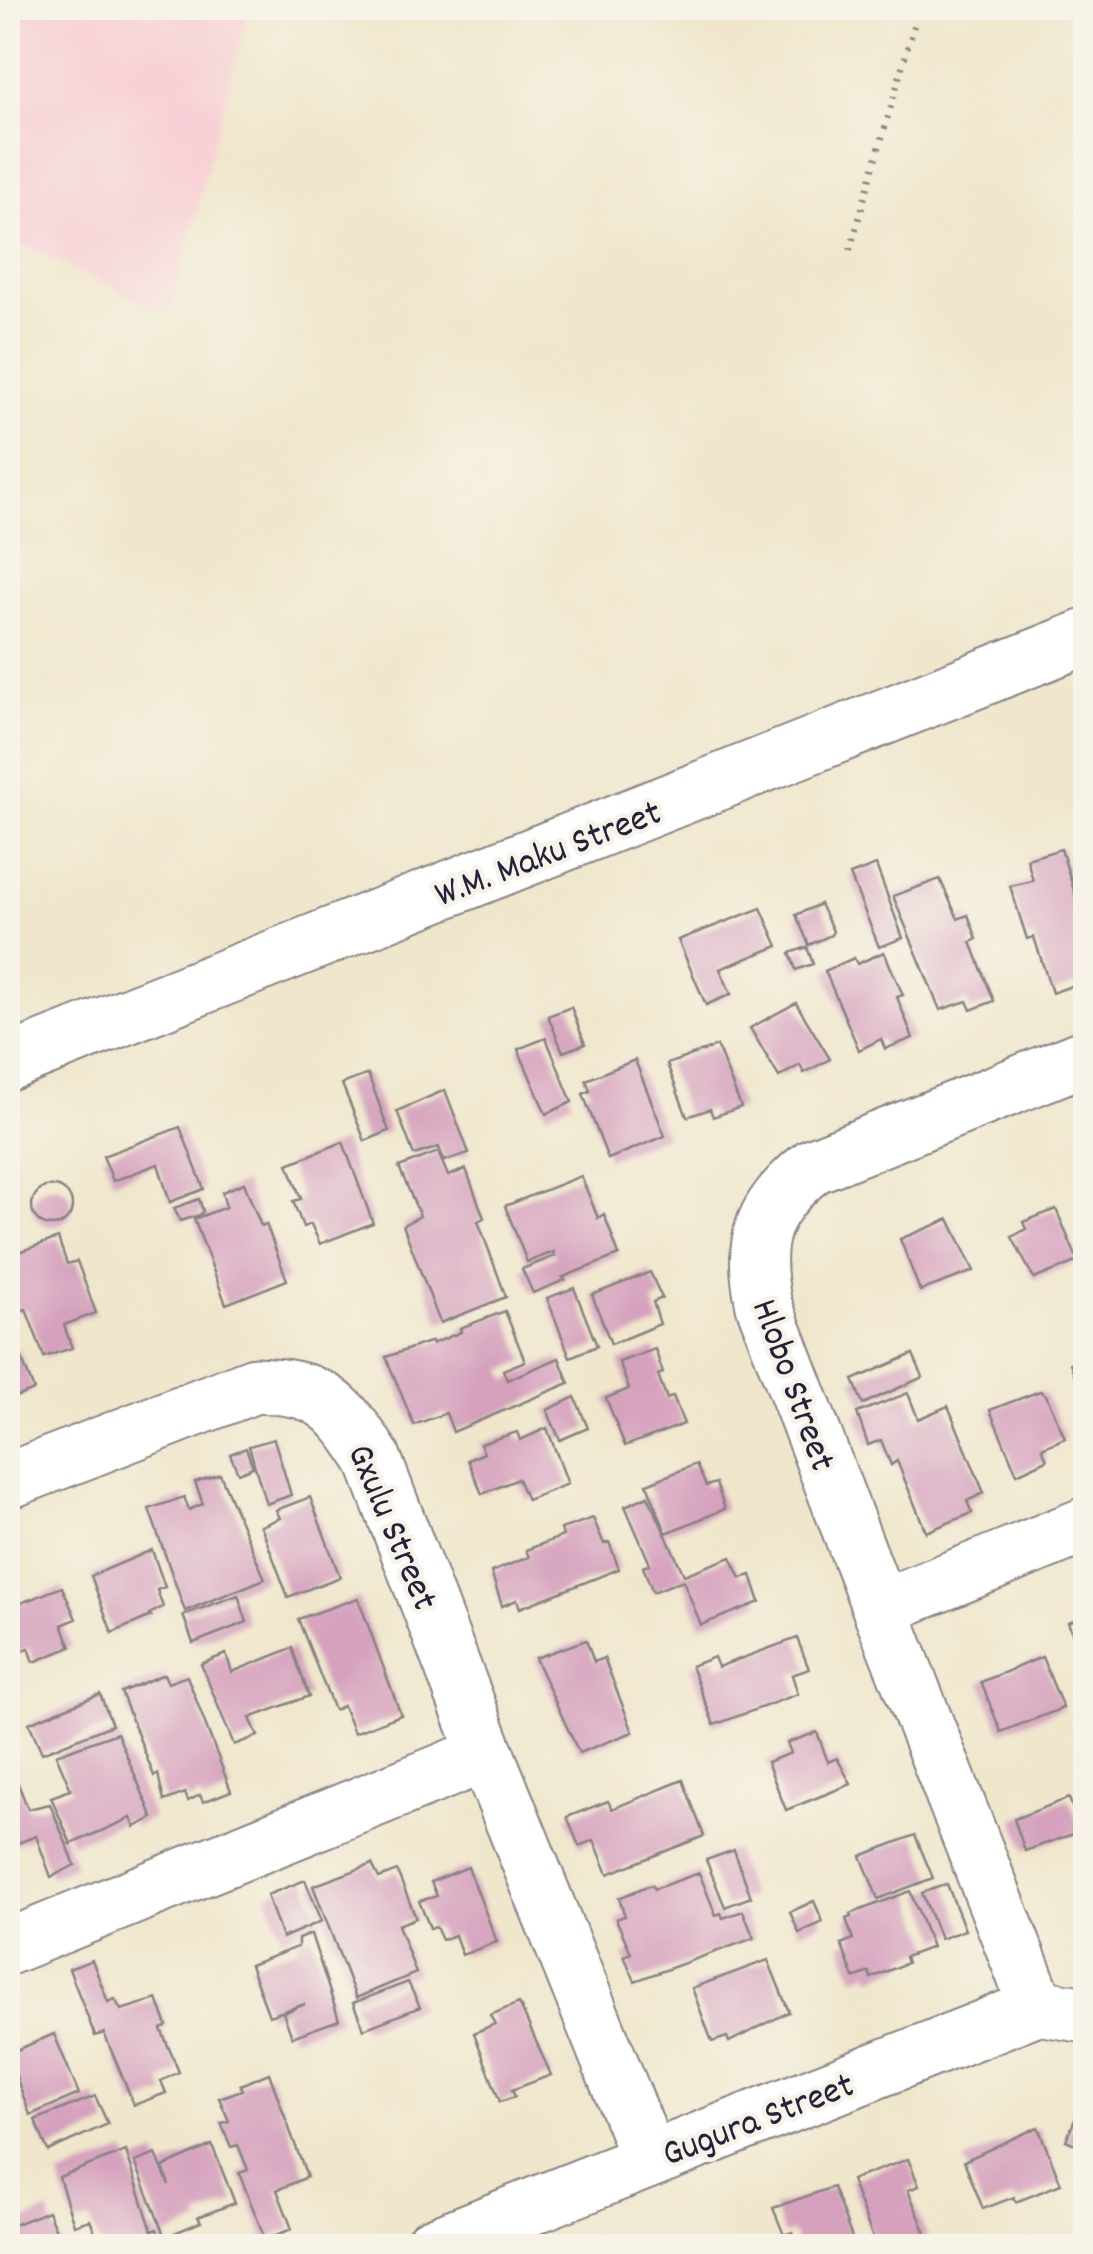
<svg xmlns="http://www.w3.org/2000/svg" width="1093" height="2254" font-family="Dekko,sans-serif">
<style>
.built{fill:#f7cfd5}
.building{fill:#d5a1bd}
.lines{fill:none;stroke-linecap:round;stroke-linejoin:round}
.minor-casing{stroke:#888483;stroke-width:59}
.path{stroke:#888483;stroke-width:6;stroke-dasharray:2.5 8;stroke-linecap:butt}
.minor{stroke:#fff;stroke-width:55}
.labels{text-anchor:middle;stroke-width:9;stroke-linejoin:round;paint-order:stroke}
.street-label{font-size:38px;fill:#22223b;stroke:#f7f3e8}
</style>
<rect width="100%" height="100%" fill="#f7f3e8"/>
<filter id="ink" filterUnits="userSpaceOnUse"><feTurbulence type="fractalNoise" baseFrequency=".01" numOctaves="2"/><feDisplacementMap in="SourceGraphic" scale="20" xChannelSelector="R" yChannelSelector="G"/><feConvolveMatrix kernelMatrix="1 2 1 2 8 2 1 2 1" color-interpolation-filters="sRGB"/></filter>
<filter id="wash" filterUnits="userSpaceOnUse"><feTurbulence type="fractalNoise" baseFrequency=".0048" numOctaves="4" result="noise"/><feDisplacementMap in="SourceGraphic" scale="40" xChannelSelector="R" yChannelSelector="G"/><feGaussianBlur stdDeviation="2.25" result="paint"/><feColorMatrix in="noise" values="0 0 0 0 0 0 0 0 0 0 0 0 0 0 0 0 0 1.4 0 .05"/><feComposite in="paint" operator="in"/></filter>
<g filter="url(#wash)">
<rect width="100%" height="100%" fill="#efe6cb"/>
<path class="built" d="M 8,8 L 249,8 L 169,314 L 8,238 Z"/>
<g id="blocks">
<g class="building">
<path d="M 1061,849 L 1086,928 L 1086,981 L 1052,993 L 1034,937 L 1027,939 L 1010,886 L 1033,881 L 1027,859 Z"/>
<path d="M 876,865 L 903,938 L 879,947 L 850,875 Z"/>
<path d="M 940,879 L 958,919 L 968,915 L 977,939 L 971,942 L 994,1001 L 971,1010 L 967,1001 L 940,1010 L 893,896 Z"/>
<path d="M 820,904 L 833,931 L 831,935 L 809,945 L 796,915 Z"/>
<path d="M 761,908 L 778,946 L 720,969 L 731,994 L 706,1005 L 678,940 Z"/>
<path d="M 807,947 L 813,964 L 796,970 L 790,953 Z"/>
<path d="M 884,952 L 903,995 L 897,997 L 913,1038 L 885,1049 L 881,1039 L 859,1050 L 825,971 L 854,958 L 857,964 Z"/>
<path d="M 796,1003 L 830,1059 L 804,1073 L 800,1065 L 779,1077 L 750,1028 Z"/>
<path d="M 571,1007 L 585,1044 L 563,1052 L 548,1016 Z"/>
<path d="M 546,1038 L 572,1102 L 546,1114 L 518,1049 Z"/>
<path d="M 717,1046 L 741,1107 L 713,1117 L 710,1109 L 687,1117 L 667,1064 Z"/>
<path d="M 635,1060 L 665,1136 L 608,1159 L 583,1094 L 590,1091 L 586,1080 Z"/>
<path d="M 368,1074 L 389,1131 L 365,1141 L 342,1084 Z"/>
<path d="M 445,1090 L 469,1153 L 444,1161 L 439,1147 L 414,1155 L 397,1111 Z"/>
<path d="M 180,1127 L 204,1189 L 170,1202 L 158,1164 L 113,1181 L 103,1156 Z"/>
<path d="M 343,1142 L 373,1223 L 320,1244 L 311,1224 L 303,1227 L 293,1201 L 301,1199 L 288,1164 Z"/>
<path d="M 438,1152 L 448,1176 L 466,1169 L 484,1218 L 478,1221 L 506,1297 L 440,1323 L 403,1225 L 420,1216 L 399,1167 Z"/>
<path d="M 581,1176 L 598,1218 L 604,1214 L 619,1255 L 563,1277 L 565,1280 L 533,1293 L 522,1269 L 555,1256 L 554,1252 L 527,1262 L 505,1206 Z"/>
<path d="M 244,1183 L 261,1226 L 266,1224 L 287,1280 L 226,1304 L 194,1219 L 226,1207 L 222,1192 Z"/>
<circle cx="52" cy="1206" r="20"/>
<path d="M 199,1199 L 203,1211 L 200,1215 L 180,1221 L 174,1208 Z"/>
<path d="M 1056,1209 L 1078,1261 L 1034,1279 L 1012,1237 L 1026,1229 L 1023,1222 Z"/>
<path d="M 949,1219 L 974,1271 L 920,1291 L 900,1239 Z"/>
<path d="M 58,1238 L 67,1264 L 77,1261 L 96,1313 L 64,1325 L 72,1348 L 44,1357 L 26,1309 L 17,1312 L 8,1287 L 8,1256 Z"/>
<path d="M 650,1272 L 662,1298 L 653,1302 L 660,1324 L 611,1344 L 592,1295 Z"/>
<path d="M 574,1288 L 597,1346 L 570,1357 L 547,1298 Z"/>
<path d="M 505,1311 L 525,1361 L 503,1370 L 507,1380 L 559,1358 L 569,1383 L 453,1432 L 446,1413 L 414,1425 L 386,1357 L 432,1341 L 432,1344 L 461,1332 L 460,1328 Z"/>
<path d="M 18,1349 L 34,1390 L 8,1400 L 8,1352 Z"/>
<path d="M 655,1349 L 663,1373 L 658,1375 L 667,1399 L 673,1396 L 684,1424 L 625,1446 L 606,1398 L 629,1389 L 619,1362 Z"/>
<path d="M 913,1354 L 923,1377 L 863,1404 L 853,1380 Z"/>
<path d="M 1086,1357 L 1086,1401 L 1085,1401 L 1070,1363 Z"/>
<path d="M 1040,1391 L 1046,1395 L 1065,1438 L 1042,1448 L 1047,1460 L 1017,1474 L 990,1410 Z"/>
<path d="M 908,1393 L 918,1419 L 948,1406 L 984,1493 L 967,1501 L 972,1513 L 926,1532 L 897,1461 L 891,1465 L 881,1440 L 868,1445 L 857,1413 Z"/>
<path d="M 575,1397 L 588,1428 L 560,1440 L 547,1410 Z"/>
<path d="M 547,1428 L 568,1484 L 527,1500 L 518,1479 L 482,1494 L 468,1460 L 484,1453 L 480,1444 L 517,1432 L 520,1440 Z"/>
<path d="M 274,1439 L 291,1495 L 266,1504 L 249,1446 Z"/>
<path d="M 246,1448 L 253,1467 L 238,1473 L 230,1454 Z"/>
<path d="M 696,1464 L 706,1486 L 716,1483 L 725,1509 L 666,1533 L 647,1484 Z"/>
<path d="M 220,1474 L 265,1579 L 185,1611 L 149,1509 L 184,1497 L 189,1510 L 203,1504 L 195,1482 Z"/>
<path d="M 648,1496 L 684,1575 L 731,1557 L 741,1578 L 751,1575 L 760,1602 L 701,1625 L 683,1580 L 653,1592 L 643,1567 L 650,1564 L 625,1506 Z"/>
<path d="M 310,1497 L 340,1577 L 288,1597 L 261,1526 L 280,1518 L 276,1510 Z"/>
<path d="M 593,1518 L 604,1544 L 609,1542 L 619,1569 L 520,1608 L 517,1600 L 502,1606 L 491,1572 L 529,1557 L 526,1550 L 563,1536 L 561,1529 Z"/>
<path d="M 152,1550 L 165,1587 L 157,1590 L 163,1607 L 149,1614 L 151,1616 L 112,1633 L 91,1576 Z"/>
<path d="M 62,1587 L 76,1619 L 62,1625 L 71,1647 L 34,1662 L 29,1648 L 14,1655 L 8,1639 L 8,1619 L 16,1615 L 13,1606 Z"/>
<path d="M 238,1595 L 247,1622 L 193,1643 L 183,1615 Z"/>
<path d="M 358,1598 L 401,1715 L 354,1733 L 343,1706 L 334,1710 L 298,1619 Z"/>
<path d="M 1086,1616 L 1086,1667 L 1085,1667 L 1068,1622 Z"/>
<path d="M 797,1638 L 809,1669 L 792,1675 L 798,1694 L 714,1725 L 691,1666 L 714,1657 L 718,1667 Z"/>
<path d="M 586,1640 L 594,1662 L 604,1658 L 633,1732 L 579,1753 L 535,1658 Z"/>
<path d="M 292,1648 L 309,1696 L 250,1718 L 258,1736 L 234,1745 L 201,1664 L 226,1654 L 232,1672 Z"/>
<path d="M 1042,1657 L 1063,1708 L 1001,1732 L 981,1682 Z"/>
<path d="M 164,1674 L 168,1683 L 187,1676 L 231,1791 L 203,1802 L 200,1795 L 188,1801 L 185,1793 L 164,1801 L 158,1774 L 154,1776 L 121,1692 Z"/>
<path d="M 100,1694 L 112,1725 L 42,1753 L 29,1723 Z"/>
<path d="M 817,1732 L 828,1762 L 837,1758 L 851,1784 L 786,1810 L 767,1762 L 791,1753 L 787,1743 Z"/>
<path d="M 117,1733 L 153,1818 L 135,1827 L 131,1818 L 71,1844 L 51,1797 L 71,1790 L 56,1755 Z"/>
<path d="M 8,1758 L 28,1809 L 50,1804 L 75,1865 L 51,1877 L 36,1836 L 8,1847 Z"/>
<path d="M 683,1780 L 704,1836 L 608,1874 L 594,1840 L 579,1846 L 567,1817 L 608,1801 L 612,1809 Z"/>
<path d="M 1069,1798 L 1081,1831 L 1025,1851 L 1014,1819 Z"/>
<path d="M 915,1835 L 933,1878 L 878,1899 L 861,1856 Z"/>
<path d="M 734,1850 L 751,1897 L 725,1907 L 706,1860 Z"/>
<path d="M 372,1864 L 379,1878 L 397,1871 L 416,1918 L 398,1925 L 416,1973 L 356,1998 L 313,1886 Z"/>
<path d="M 468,1867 L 497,1942 L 462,1955 L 455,1935 L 442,1940 L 436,1927 L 430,1928 L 419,1901 L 437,1896 L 431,1882 Z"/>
<path d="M 699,1873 L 716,1915 L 721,1913 L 723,1918 L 743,1911 L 754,1938 L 635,1981 L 624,1956 L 631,1953 L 616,1919 L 625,1916 L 619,1898 L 645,1887 L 652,1885 L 654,1889 Z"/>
<path d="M 305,1880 L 322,1921 L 282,1938 L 267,1895 Z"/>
<path d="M 947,1884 L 965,1930 L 940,1939 L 922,1893 Z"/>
<path d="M 910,1891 L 932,1947 L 905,1957 L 907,1963 L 871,1978 L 869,1972 L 854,1978 L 841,1944 L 853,1939 L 846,1919 L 851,1917 L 850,1914 Z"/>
<path d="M 814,1901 L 823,1922 L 799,1933 L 790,1912 Z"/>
<path d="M 311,1934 L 339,2020 L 292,2037 L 283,2013 L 305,2004 L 269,2016 L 250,1965 L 298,1947 L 298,1939 Z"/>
<path d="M 92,1960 L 108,2002 L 115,1999 L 121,2010 L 157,1999 L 167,2026 L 161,2029 L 179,2072 L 161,2081 L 166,2093 L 134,2105 L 104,2033 L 95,2036 L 69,1969 Z"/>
<path d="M 768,1960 L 789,2012 L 729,2042 L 727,2037 L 712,2042 L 692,1988 Z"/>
<path d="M 408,1982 L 420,2007 L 364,2029 L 353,2003 Z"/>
<path d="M 519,2003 L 551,2075 L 512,2090 L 515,2097 L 500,2102 L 474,2033 L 495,2024 L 490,2015 Z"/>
<path d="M 54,2034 L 79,2094 L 30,2115 L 8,2054 Z"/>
<path d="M 269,2073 L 307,2177 L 277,2190 L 292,2229 L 265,2239 L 239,2173 L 248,2170 L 238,2145 L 231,2147 L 221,2123 L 229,2121 L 219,2098 L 242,2090 L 240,2085 Z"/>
<path d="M 95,2096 L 108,2124 L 48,2151 L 35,2120 Z"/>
<path d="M 1080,2108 L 1086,2110 L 1086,2149 L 1066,2140 Z"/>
<path d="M 1038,2127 L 1061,2184 L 1016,2202 L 1014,2197 L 983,2209 L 964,2161 Z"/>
<path d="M 11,2129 L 21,2157 L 8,2163 L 8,2130 Z"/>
<path d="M 212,2145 L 235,2203 L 198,2217 L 201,2222 L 165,2237 L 135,2162 L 156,2154 L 169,2185 L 163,2167 Z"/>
<path d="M 126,2151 L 152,2231 L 157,2229 L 163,2246 L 101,2246 L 90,2220 L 74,2225 L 59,2177 Z"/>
<path d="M 908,2159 L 919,2186 L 908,2190 L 927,2236 L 901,2246 L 876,2246 L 851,2180 Z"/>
<path d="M 833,2187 L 855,2246 L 798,2246 L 793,2232 L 784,2235 L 773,2208 Z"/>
<path d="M 48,2211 L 62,2246 L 8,2246 L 8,2227 Z"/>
</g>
</g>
</g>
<g filter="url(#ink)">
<use href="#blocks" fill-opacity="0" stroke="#888483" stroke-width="2.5"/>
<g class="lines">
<g class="minor-casing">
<g id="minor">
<path d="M 8,1063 L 1086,637"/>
<path d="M 8,1481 L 255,1385 C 322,1387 337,1403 373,1458 L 486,1754 L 649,2159"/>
<path d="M 880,1608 L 1086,1525"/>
<path d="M 8,1947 L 486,1754"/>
<path d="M 1037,2007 L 880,1608 L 764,1305 C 750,1241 761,1207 813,1166 L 1086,1057"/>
<path d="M 432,2246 L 1037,2007 L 1086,2015"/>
</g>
</g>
<path class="path" d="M 850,250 L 919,8"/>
<use href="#minor" class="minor"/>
</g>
</g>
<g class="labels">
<g class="street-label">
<text transform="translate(547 851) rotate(-21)" y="13">W.M. Maku Street</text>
<text transform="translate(796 1384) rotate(70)" y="13">Hlobo Street</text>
<text transform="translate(395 1526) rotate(67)" y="13">Gxulu Street</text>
<text transform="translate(757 2117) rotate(-21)" y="13">Gugura Street</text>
</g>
</g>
<rect width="1093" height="2254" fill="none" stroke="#f7f3e8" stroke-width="40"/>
</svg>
